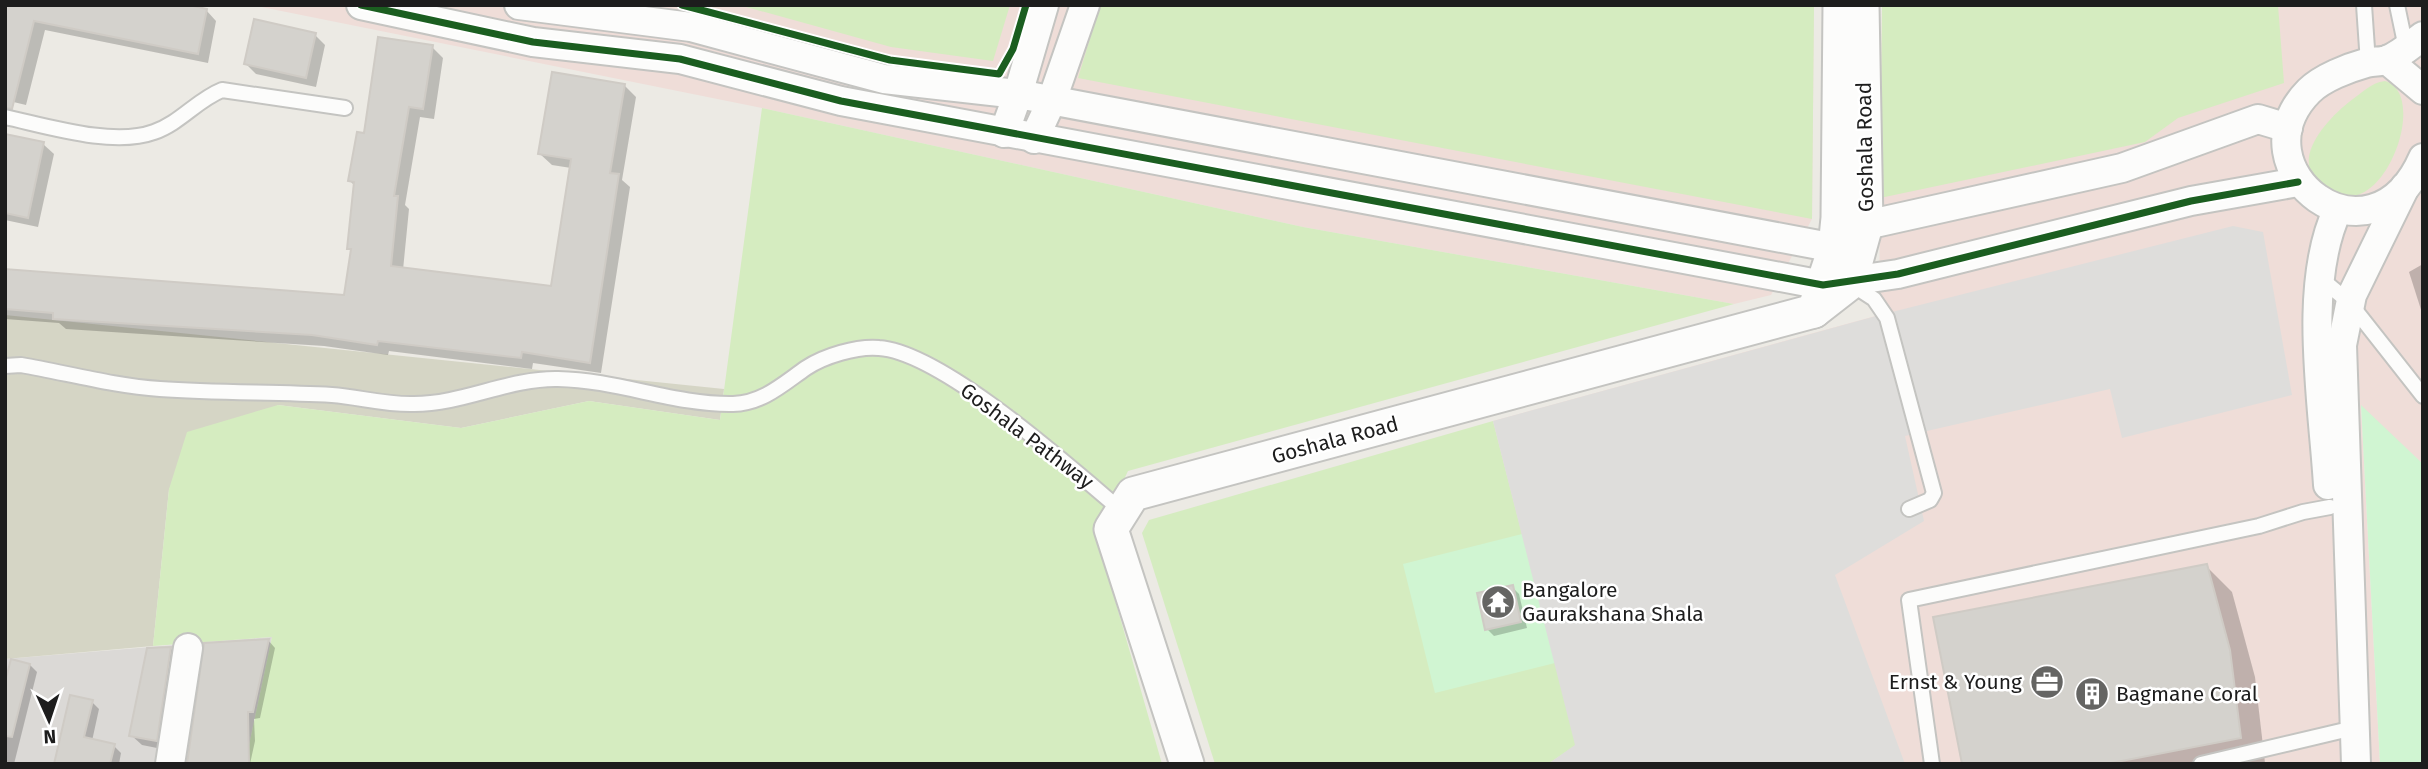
<svg xmlns="http://www.w3.org/2000/svg" width="2428" height="769" font-family="'Fira Sans',sans-serif">
<style>
.residential{fill:#dbd9d6}
.commercial{fill:#efddd8}
.construction{fill:#d5d5c5}
.grass{fill:#d5ecc0}
.park{fill:#d0f5d2}
.parking{fill:#dedddb}
.shadow{fill:#0003}
.building{fill:#d4d2cd;stroke:#cfcbc5;stroke-width:2}
.lines{fill:none;stroke-linecap:round;stroke-linejoin:round}
.service-casing{stroke:#c4c4c1;stroke-width:18}
.minor-casing{stroke:#c4c4c1;stroke-width:32}
.tertiary-casing{stroke:#c4c4c1;stroke-width:37}
.service{stroke:#fcfcfb;stroke-width:14}
.minor{stroke:#fcfcfb;stroke-width:28}
.tertiary{stroke:#fcfcfb;stroke-width:33}
.cycleway-casing{stroke:#fff;stroke-width:11}
.cycleway{stroke:#1b5e20;stroke-width:7}
.labels{text-anchor:middle;stroke-width:5;stroke-linejoin:round;paint-order:stroke}
.street-label{font-size:21px;fill:#1d1d1d;stroke:#fff}
.poi-label{font-size:21px;fill:#1d1d1d;stroke:#fff;text-anchor:start}
</style>
<rect width="100%" height="100%" fill="#eceae4"/>
<path class="residential" d="M 272,637 L 245,764 L 5,764 L 5,659 Z"/>
<g class="commercial">
<path d="M 252,5 L 1814,5 L 1812,219 L 1771,295 L 1734,304 L 1303,227 L 762,108 Z"/>
<path d="M 1882,5 L 2423,5 L 2423,464 L 2361,407 L 2380,764 L 1548,764 L 1575,745 L 1493,421 L 1879,315 Z"/>
</g>
<path class="construction" d="M 5,315 L 724,389 L 720,420 L 589,401 L 461,428 L 278,405 L 169,489 L 153,646 L 5,659 Z"/>
<g class="grass">
<path d="M 739,5 L 1010,5 L 993,61 L 891,47 Z"/>
<path d="M 1100,5 L 1814,5 L 1812,219 L 1078,78 Z"/>
<path d="M 1882,5 L 2278,5 L 2284,83 L 2178,118 L 2145,142 L 1880,198 Z"/>
<path d="M 2385,81 C 2428,93 2388,211 2340,195 C 2281,174 2318,127 2349,102 C 2362,93 2370,83 2385,81 Z"/>
<path d="M 762,108 L 1303,227 L 1734,304 L 1128,471 L 1097,537 L 1162,764 L 245,764 L 272,637 L 153,646 L 169,489 L 187,432 L 278,405 L 461,428 L 589,401 L 720,420 Z"/>
<path d="M 1493,421 L 1576,745 L 1548,764 L 1215,764 L 1142,533 L 1149,520 Z"/>
</g>
<g class="park">
<path d="M 2361,405 L 2423,464 L 2423,764 L 2380,764 Z"/>
<path d="M 1522,534 L 1555,663 L 1435,693 L 1403,564 Z"/>
</g>
<path class="parking" d="M 2233,226 L 2263,232 L 2292,395 L 2122,438 L 2110,389 L 1905,436 L 1924,521 L 1835,575 L 1905,764 L 1548,764 L 1575,745 L 1493,421 L 1880,315 Z"/>
<g class="shadow">
<path d="M 11,5 L 206,10 L 216,21 L 208,63 L 45,30 L 26,105 L 5,100 Z"/>
<path d="M 315,35 L 325,45 L 316,87 L 256,74 L 246,64 Z"/>
<path d="M 432,47 L 443,58 L 434,119 L 420,117 L 405,205 L 409,209 L 403,270 L 553,287 L 571,168 L 552,165 L 540,154 L 624,85 L 636,97 L 622,180 L 630,187 L 601,373 L 533,363 L 532,369 L 389,351 L 388,355 L 324,346 L 66,329 L 59,323 L 5,319 L 5,271 L 345,296 L 352,252 L 349,248 L 355,186 L 350,181 L 365,135 Z"/>
<path d="M 5,135 L 43,144 L 54,154 L 38,227 L 5,220 Z"/>
<path d="M 2423,264 L 2423,316 L 2409,272 Z"/>
<path d="M 2206,566 L 2232,592 L 2255,677 L 2265,763 L 1964,764 Z"/>
<path d="M 1512,587 L 1519,594 L 1527,628 L 1494,636 L 1487,629 Z"/>
<path d="M 268,640 L 275,648 L 260,718 L 254,719 L 255,741 L 250,764 L 189,764 Z"/>
<path d="M 171,649 L 181,659 L 167,750 L 142,745 L 131,735 Z"/>
<path d="M 30,665 L 37,672 L 14,764 L 5,764 L 5,689 Z"/>
<path d="M 92,702 L 99,709 L 92,741 L 114,746 L 121,753 L 119,764 L 56,764 Z"/>
</g>
<g class="building">
<path d="M 5,5 L 189,5 L 207,9 L 198,54 L 34,21 L 12,109 L 5,108 Z"/>
<path d="M 254,19 L 316,33 L 306,78 L 244,64 Z"/>
<path d="M 378,37 L 433,45 L 423,109 L 409,107 L 394,196 L 398,196 L 391,266 L 551,286 L 571,159 L 538,154 L 552,72 L 625,84 L 610,173 L 619,174 L 590,363 L 522,352 L 521,358 L 378,341 L 377,345 L 312,335 L 53,319 L 53,313 L 5,309 L 5,269 L 344,295 L 351,249 L 347,249 L 354,182 L 348,181 L 357,132 L 364,133 Z"/>
<path d="M 5,134 L 44,142 L 28,218 L 5,213 Z"/>
<path d="M 2207,564 L 2230,650 L 2241,738 L 2106,764 L 1962,764 L 1933,617 Z"/>
<path d="M 1513,585 L 1521,622 L 1485,630 L 1477,593 Z"/>
<path d="M 269,639 L 253,712 L 248,712 L 249,764 L 187,764 L 204,643 Z"/>
<path d="M 171,647 L 157,741 L 129,736 L 147,648 Z"/>
<path d="M 11,659 L 30,664 L 12,737 L 5,736 L 5,682 Z"/>
<path d="M 70,695 L 93,700 L 84,737 L 115,744 L 110,764 L 54,764 Z"/>
</g>
<g class="lines">
<g class="service-casing">
<g id="service">
<path d="M 2364,5 L 2368,63"/>
<path d="M 2397,5 L 2406,48"/>
<path d="M 5,117 C 47,126 113,147 154,132 C 180,123 197,100 222,90 L 345,108"/>
<path d="M 2319,277 L 2349,302 L 2423,396"/>
<path d="M 1851,284 L 1874,299 L 1887,318 L 1934,493 L 1930,500 L 1909,509"/>
<path d="M 5,366 L 21,365 C 67,373 114,386 160,389 C 217,393 275,392 332,395 C 359,397 386,405 414,404 C 463,404 509,378 558,379 C 618,380 674,405 733,404 C 763,403 783,384 806,368 C 824,356 857,346 879,348 C 942,352 1072,469 1122,511"/>
<path d="M 1932,764 L 1909,600 L 2259,526 L 2303,512 L 2330,507"/>
<path d="M 2201,764 L 2341,731"/>
</g>
</g>
<g class="minor-casing">
<g id="minor">
<path d="M 361,5 L 533,42 L 680,59 L 841,101 L 1823,285 L 1898,274 L 2191,201 L 2298,182"/>
<path d="M 519,5 L 691,27 L 884,79 L 1018,94 L 1044,5"/>
<path d="M 2423,36 C 2412,44 2400,55 2387,60 C 2381,62 2373,61 2366,63 C 2348,68 2322,78 2309,91 C 2232,169 2371,277 2423,158"/>
<path d="M 2387,60 L 2423,90"/>
<path d="M 1004,133 L 1018,94 L 1835,248 L 1866,225 L 2122,168 L 2258,119 L 2288,128"/>
<path d="M 1034,139 L 1052,100 L 1085,5"/>
<path d="M 2328,485 C 2323,402 2302,284 2338,209"/>
<path d="M 170,764 L 188,648"/>
<path d="M 2356,764 L 2342,345 L 2352,295 L 2405,187"/>
</g>
</g>
<g class="tertiary-casing">
<g id="tertiary">
<path d="M 1814,311 L 1835,248 L 1838,218 L 1840,5"/>
<path d="M 1187,764 L 1111,529 L 1133,494 L 1814,311 L 1850,283 L 1866,225 L 1862,5"/>
</g>
</g>
<use href="#service" class="service"/>
<use href="#minor" class="minor"/>
<use href="#tertiary" class="tertiary"/>
<g class="cycleway-casing">
<g id="cycleway">
<path d="M 361,5 L 533,42 L 680,59 L 841,101 L 1823,285 L 1898,274 L 2191,201 L 2298,182"/>
<path d="M 682,5 L 890,60 L 999,74 L 1013,49 L 1026,5"/>
</g>
</g>
<use href="#cycleway" class="cycleway"/>
</g>
<defs>
<g id="temple-disc" transform="scale(1.75)"><circle r="9.5" fill="#656563" stroke="#fff"/><path d="M0-6L5-2H3V0L6.5 2.5H4V6H1.5V3h-3V6H-4V2.5H-6.5L-3 0V-2H-5Z" fill="#fff"/></g>
<g id="office-disc" transform="scale(1.75)"><circle r="9.5" fill="#656563" stroke="#fff"/><path d="M-6-3h4V-5.5h4V-3h4V5H-6ZM-1-4.5V-3h2v-1.5ZM-6 0V1H6V0Z" fill="#fff"/></g>
<g id="building-disc" transform="scale(1.75)"><circle r="9.5" fill="#656563" stroke="#fff"/><path d="M-4-6H4V6H1V3H-1V6H-4ZM-2.5-4.3h1.7v1.8h-1.7ZM.8-4.3h1.7v1.8H.8ZM-2.5-1h1.7V.8h-1.7ZM.8-1h1.7V.8H.8Z" fill="#fff"/></g>
</defs>
<g fill-rule="evenodd">
<use href="#temple-disc" x="1498" y="602"/>
<use href="#office-disc" x="2047" y="682"/>
<use href="#building-disc" x="2092" y="694"/>
</g>
<g class="labels">
<g class="street-label">
<text transform="translate(1865 147) rotate(-91)" y="7">Goshala Road</text>
<text transform="translate(1027 436) rotate(37)" y="7">Goshala Pathway</text>
<text transform="translate(1335 440) rotate(-15)" y="7">Goshala Road</text>
</g>
<g class="poi-label">
<text x="1522" y="597">Bangalore<tspan x="1522" dy="24">Gaurakshana Shala</tspan></text>
<text x="2022" y="689" text-anchor="end">Ernst &amp; Young</text>
<text x="2116" y="701">Bagmane Coral</text>
</g>
</g>
<rect width="2428" height="769" fill="none" stroke="#1d1d1d" stroke-width="14"/>
<g transform="translate(49 720) rotate(177)" stroke="#ffffff" stroke-width="5" paint-order="stroke">
<path d="M0-5L12 26L0 18L-12 26Z" fill="#1d1d1d"/>
<text y="-10" font-size="19" font-weight="bold" text-anchor="middle" fill="#1d1d1d">N</text>
</g>
</svg>
